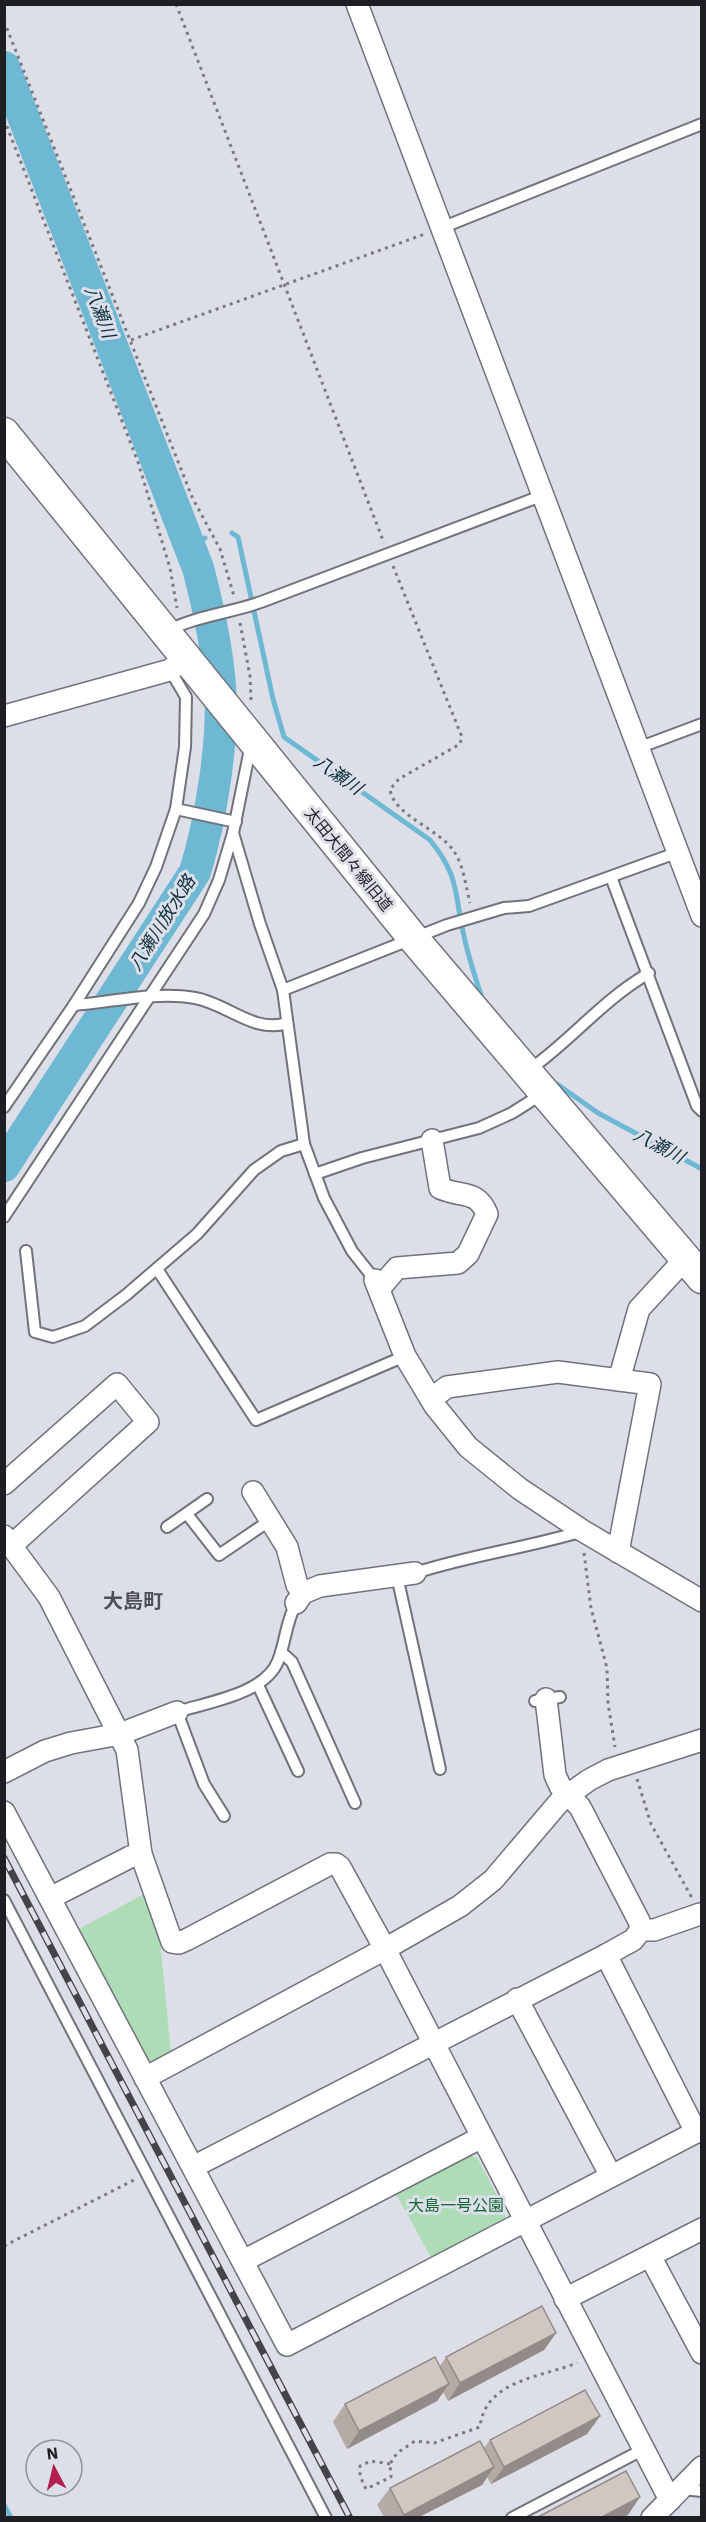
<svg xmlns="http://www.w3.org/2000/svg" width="706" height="2522" font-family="'IBM Plex Sans','Noto Sans JP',sans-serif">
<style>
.green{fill:#addcb7}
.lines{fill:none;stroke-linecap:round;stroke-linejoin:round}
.stream{stroke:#6fb8d3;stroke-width:5}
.river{stroke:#6fb8d3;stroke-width:32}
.lane-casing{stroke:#71737b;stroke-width:14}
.street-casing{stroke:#71737b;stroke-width:24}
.secondary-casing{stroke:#71737b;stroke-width:33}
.path{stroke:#797b81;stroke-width:3;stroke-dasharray:3 4.5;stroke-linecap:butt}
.lane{stroke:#fff;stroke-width:10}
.street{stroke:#fff;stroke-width:21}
.secondary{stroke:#fff;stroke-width:30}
.rail-casing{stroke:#434448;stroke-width:7}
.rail{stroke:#dcdee8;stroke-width:4.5;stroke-dasharray:14;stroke-linecap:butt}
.wall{fill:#b4aba7}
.shaded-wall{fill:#928b88}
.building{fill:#d1c7c2;stroke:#928b88;stroke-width:1.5}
.labels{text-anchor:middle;stroke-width:6;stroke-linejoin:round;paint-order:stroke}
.street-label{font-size:16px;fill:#1e1f22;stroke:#dcdee8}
.park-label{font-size:16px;fill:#156835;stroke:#dcdee8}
.water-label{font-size:18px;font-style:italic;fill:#0d303c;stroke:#dcdee8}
.quarter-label{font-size:20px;font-weight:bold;fill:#4d4f57;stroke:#dcdee8}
</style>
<rect width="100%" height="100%" fill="#dcdee8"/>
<g class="green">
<path d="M 146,1893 L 159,1930 L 171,2053 L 154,2062 L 143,2061 L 77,1930 Z"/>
<path d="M 470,2156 L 477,2157 L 505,2211 L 505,2223 L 432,2259 L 396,2194 Z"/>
</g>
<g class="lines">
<g class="stream">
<path d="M 232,533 L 238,537 L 273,699 L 284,737 L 430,840 C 460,877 454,893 464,936 C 468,956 475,976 481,995"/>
<path d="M 188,541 L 205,538"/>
<path d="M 557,1084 L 598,1113 L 702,1169"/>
<path d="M 4,2505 L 11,2518"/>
</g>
<path class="river" d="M 4,67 L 198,568 C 208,606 217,646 220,686 C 224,741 211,819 195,872 L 4,1166"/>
<g class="lane-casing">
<g id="lane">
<path d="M 441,228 L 702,124"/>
<path d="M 167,631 C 196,616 230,613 261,602 L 541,496"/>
<path d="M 638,748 L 702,724"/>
<path d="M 176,809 L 236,822"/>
<path d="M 233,833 L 260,924 L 283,990 L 304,1144 L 324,1198 L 352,1251 L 375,1280"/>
<path d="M 611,877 L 697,1106 L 702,1111"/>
<path d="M 283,990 L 447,925 L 504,908 L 529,906 L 676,853"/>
<path d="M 74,1005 C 113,1002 156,991 195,998 C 226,1003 254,1034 287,1023"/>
<path d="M 529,1070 C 573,1039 601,1001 649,973"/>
<path d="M 4,1107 L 74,1005 L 139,903 L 156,867 L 176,809 L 185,747 L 186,697 L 170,670"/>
<path d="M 315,1174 L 362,1158 L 479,1128 L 512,1113 L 542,1094"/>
<path d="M 4,1217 L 204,914 L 219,880 L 233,833 L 251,744"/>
<path d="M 26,1251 L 35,1332 L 53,1337 L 85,1326 L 126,1295 L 197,1234 L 254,1170 L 281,1151 L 304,1144"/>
<path d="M 157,1269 L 256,1420 L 405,1356"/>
<path d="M 187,1514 L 219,1555 L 269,1521"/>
<path d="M 167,1527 L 207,1499"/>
<path d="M 415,1573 C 470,1555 527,1548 583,1531"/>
<path d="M 397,1576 L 440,1769"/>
<path d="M 281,1652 L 292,1662 L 355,1803"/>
<path d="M 258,1685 L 298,1771"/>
<path d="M 535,1701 L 560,1697"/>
<path d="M 224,1816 L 204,1784 L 177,1712 C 208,1702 265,1694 278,1661 C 286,1641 285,1625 296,1603"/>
<path d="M 4,1900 L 326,2518"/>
<path d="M 681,2489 L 702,2491"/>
<path d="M 512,2518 L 644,2449"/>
</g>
</g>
<g class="street-casing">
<g id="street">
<path d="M 357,4 L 702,916"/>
<path d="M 4,716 L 170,670 L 186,658"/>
<path d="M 375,1280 L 405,1356 L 435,1406 L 468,1447 L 520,1489 L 583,1531 L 702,1601"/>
<path d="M 379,1289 L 397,1268 L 458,1263 L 468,1254 L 487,1214 C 477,1189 462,1198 440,1188 L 432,1140"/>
<path d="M 619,1380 L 639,1309 L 685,1259"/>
<path d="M 431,1399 L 447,1387 L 558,1372 L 650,1384 L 618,1552"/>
<path d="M 4,1484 L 117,1384 L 148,1422 L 12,1545"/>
<path d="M 253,1492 L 287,1547 L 297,1585 L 303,1593"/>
<path d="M 4,1536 L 49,1597 L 127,1750 L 141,1854 L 172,1942 L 179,1943 L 188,1939 L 330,1864 L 336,1864 L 340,1867 L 385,1949 L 670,2500"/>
<path d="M 296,1603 L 303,1593 L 320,1586 L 415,1573"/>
<path d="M 546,1699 L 555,1775 L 560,1786 L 580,1807 L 639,1921 L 641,1930"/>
<path d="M 4,1772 L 45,1751 L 71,1743 L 120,1734 L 177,1712"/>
<path d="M 4,1812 L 287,2345 L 702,2129"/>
<path d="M 50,1898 L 130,1857 L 141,1854"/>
<path d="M 606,1955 L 696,2132"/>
<path d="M 517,1999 L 611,2176"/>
<path d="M 145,2078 L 385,1949 L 460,1906 L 493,1880 L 561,1800 L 589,1780 L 608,1770 L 702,1740"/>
<path d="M 193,2167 L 606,1955 L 633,1940 L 641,1930 L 654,1930 L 700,1914"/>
<path d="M 650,2256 L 702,2353"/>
<path d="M 243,2261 L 482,2137"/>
<path d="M 565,2299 L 702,2229"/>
<path d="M 652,2518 L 702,2467"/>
</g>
</g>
<g class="secondary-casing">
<path id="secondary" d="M 4,433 L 413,938 L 702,1278"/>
</g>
<g class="path">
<path d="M 176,4 L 384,543"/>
<path d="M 4,21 L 192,497 L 220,549 L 234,596"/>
<path d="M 4,119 L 138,462 L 170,568 L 177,608"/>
<path d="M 131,340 L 425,234"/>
<path d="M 393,566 L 462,737 L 460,744 L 399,779 L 390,789 C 393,816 441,829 455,853 C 464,867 466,888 470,903"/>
<path d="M 240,623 L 250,676 L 251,700"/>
<path d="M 584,1553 L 591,1608 L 607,1668 L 608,1703 L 615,1747"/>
<path d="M 637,1779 L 651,1824 L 692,1898"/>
<path d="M 4,2246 L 134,2180"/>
<path d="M 390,2464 L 371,2461 L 360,2466 L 360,2476 L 366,2489 L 391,2477 L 390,2464 L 397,2453 L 415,2441 L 434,2443 L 480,2427 C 485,2380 542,2377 577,2363"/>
</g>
<use href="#lane" class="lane"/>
<use href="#street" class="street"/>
<use href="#secondary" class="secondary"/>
<g class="rail-casing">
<path id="rail" d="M 4,1858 L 350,2518"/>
</g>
<use href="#rail" class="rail"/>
</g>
<g class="wall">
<path d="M 556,2333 L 544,2350 L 448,2401 L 443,2392 L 437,2401 L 347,2449 L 333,2422 L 345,2404 L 440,2366 L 446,2357 Z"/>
<path d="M 600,2416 L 587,2434 L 491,2484 L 487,2477 L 482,2485 L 419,2517 L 384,2517 L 377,2505 L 390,2488 L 484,2448 L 490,2440 Z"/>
</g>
<g class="shaded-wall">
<path d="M 556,2333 L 544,2350 L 448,2401 L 460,2383 Z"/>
<path d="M 449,2384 L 437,2401 L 347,2449 L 359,2431 Z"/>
<path d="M 600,2416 L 587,2434 L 491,2484 L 504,2467 Z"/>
<path d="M 494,2467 L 482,2485 L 419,2517 L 402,2517 L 404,2515 Z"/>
<path d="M 640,2497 L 628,2515 L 623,2517 L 602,2517 Z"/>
</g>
<g class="building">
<path d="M 542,2306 L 556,2333 L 460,2383 L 446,2357 Z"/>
<path d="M 435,2357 L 449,2384 L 359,2431 L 345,2404 Z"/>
<path d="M 585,2390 L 600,2416 L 504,2467 L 490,2440 Z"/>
<path d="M 480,2441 L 494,2467 L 404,2515 L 390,2488 Z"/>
<path d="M 626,2471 L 640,2497 L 602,2517 L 538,2517 Z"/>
</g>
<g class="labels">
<g class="street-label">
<text transform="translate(349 859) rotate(51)" y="6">太田大間々線旧道</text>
</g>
<g class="park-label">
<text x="456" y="2211">大島一号公園</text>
</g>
<g class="water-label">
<text transform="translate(100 312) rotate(69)" y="6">八瀬川</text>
<text transform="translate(338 775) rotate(35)" y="6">八瀬川</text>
<text transform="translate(162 923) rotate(-58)" y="6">八瀬川放水路</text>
<text transform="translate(659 1146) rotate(28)" y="6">八瀬川</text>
</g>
<g class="quarter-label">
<text x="133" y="1608">大島町</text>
</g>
</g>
<rect width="706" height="2522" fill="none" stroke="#1e1f22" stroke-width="12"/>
<g transform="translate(54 2468) rotate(353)"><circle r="28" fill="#dcdee8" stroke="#909299" stroke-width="1.5"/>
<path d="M0-4.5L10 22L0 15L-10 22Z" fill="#b1204e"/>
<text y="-9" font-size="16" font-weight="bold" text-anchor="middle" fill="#1e1f22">N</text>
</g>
</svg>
